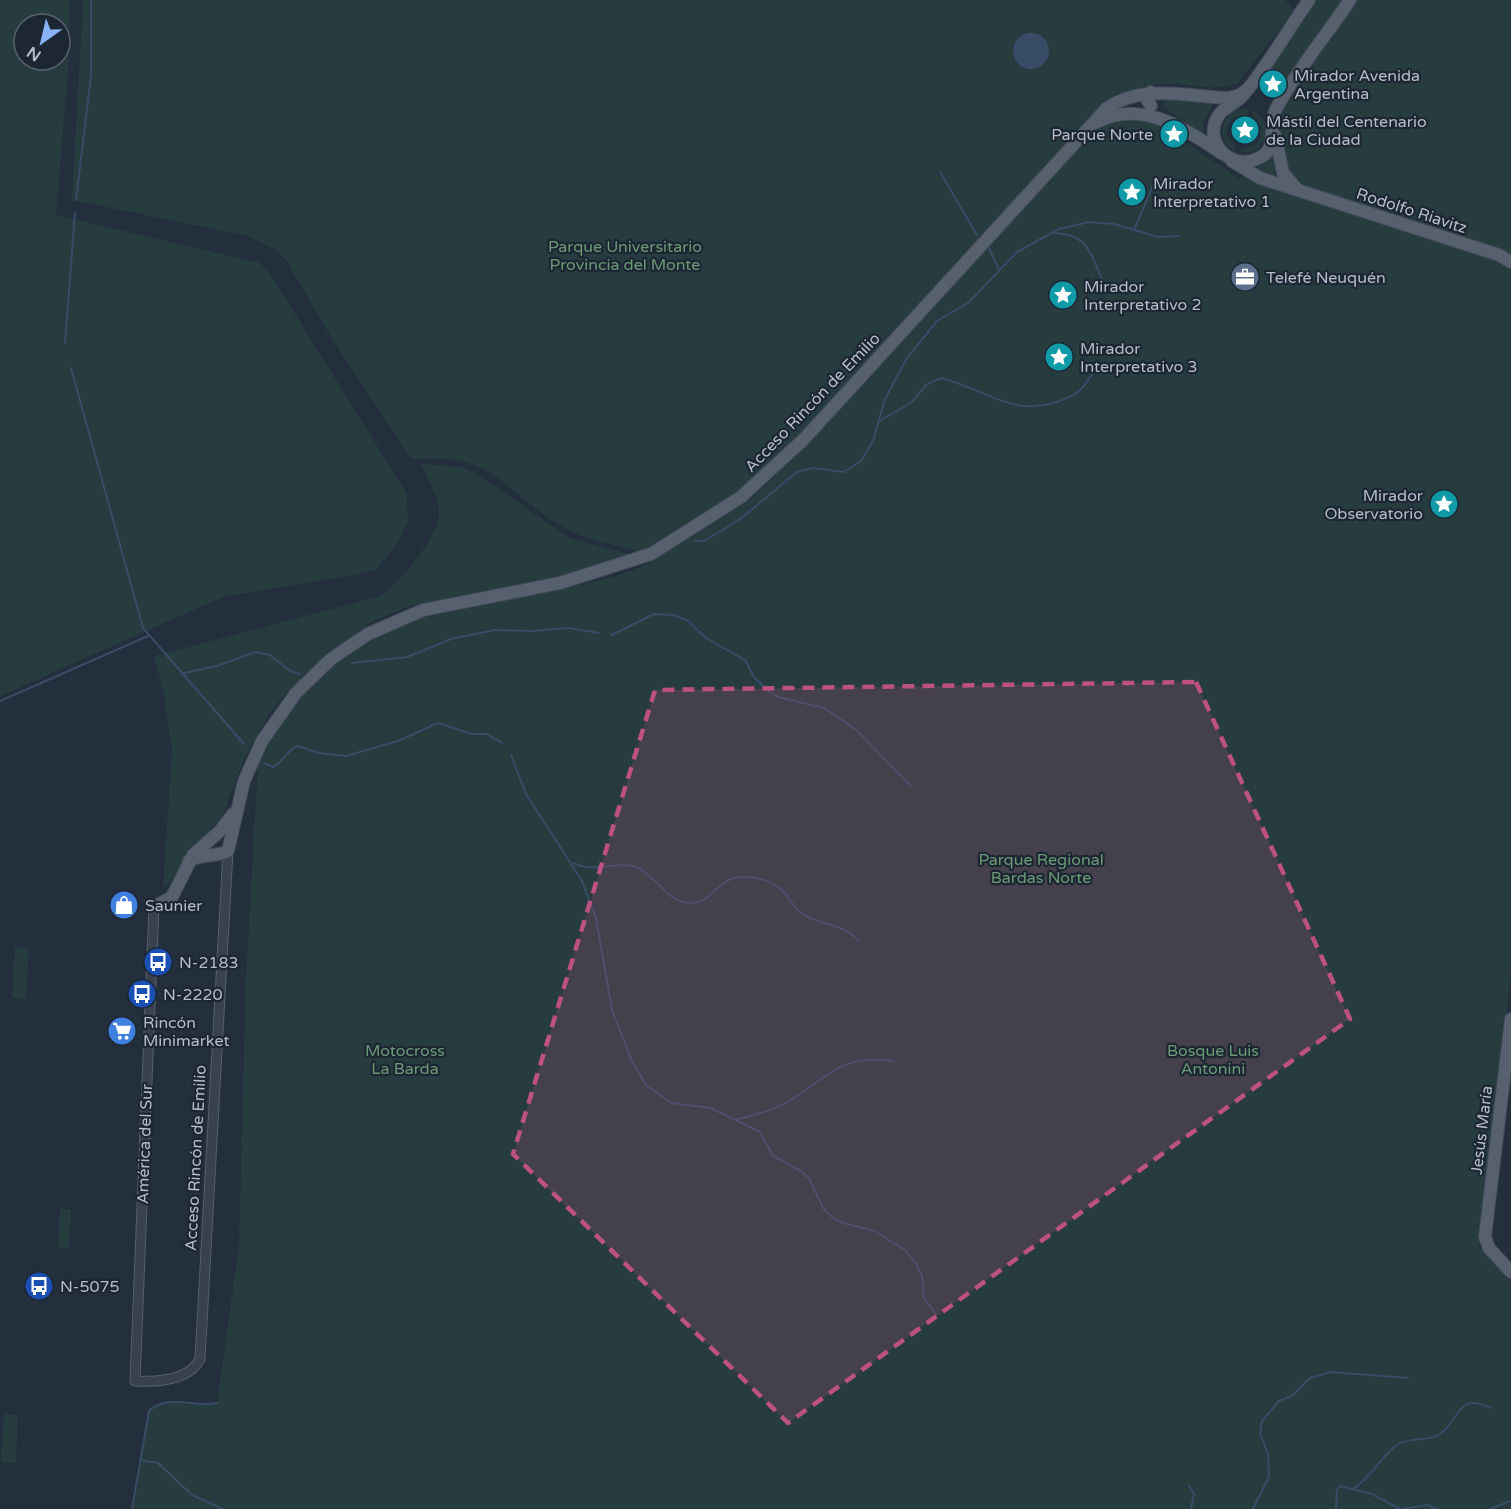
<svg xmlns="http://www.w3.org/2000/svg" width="1511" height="1509" font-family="'Varela Round',sans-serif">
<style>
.green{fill:#263c3f;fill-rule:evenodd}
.water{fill:#394c67}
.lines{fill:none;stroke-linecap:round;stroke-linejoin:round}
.stream{stroke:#394c67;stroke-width:2}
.minor-casing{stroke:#565f6c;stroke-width:11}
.major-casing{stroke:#414a57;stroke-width:14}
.minor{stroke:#38414e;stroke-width:9}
.major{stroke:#56606e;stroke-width:12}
.marked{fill:#bd5182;fill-opacity:0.2;stroke:#bd5182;stroke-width:4.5;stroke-dasharray:12 8;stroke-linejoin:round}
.labels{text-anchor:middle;stroke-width:4.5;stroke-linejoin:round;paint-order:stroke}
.poi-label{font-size:16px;fill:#b4bcc9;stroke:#1d2633;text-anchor:start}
.street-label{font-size:16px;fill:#b4bcc9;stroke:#1d2633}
.park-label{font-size:16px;fill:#6b9a76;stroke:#1d2633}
</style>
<rect width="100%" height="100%" fill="#242f3e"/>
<g class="green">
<path d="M 0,0 L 70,0 L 69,59 L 56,215 L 260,263 L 269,272 L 407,494 L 408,523 L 395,546 L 377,569 L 349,576 L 223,597 L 0,696 ZM 24,24 L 60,24 L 60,60 L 24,60 Z"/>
<path d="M 83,0 L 1285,0 L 1294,10 L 1238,83 C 1217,94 1179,80 1154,85 C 1141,87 1130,94 1119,100 L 754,487 L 651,554 C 624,547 593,543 568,530 C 502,494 499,451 411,459 L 331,337 L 286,260 L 274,249 L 248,236 L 72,200 Z"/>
<path d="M 1313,0 L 1346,0 L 1286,89 L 1262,74 Z"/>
<path d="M 1355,0 L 1511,0 L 1511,972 L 1479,1246 L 1511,1281 L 1511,1509 L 132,1509 L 149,1411 C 168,1393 195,1408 217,1403 L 239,1245 L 246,975 L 258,764 C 266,734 289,705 310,685 C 330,666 350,646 375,635 C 461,594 561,601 648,564 L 751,498 L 799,453 L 1087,135 C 1122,106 1144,119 1183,133 L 1184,141 L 1238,178 L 1245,176 L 1300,195 C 1285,168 1272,135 1284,105 Z"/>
<path d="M 1167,100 L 1212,103 L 1213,105 L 1204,121 L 1203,134 L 1165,108 L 1163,103 Z"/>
<path d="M 1239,109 L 1249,109 L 1248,114 L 1233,118 L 1227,126 L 1227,136 L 1236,147 L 1235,151 C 1216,140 1219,117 1239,109 Z"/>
<path d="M 1254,110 L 1265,121 L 1265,139 L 1256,151 L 1240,153 L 1241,149 L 1254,146 L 1261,138 L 1261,126 L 1252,115 Z"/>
<path d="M 1273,157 L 1276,176 L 1255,169 Z"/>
<path d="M 421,464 L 461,467 L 477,474 L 570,538 L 633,555 L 560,577 L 412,605 L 369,623 L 284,696 L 269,714 L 244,759 L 222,817 L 185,857 L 170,883 L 163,889 L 172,750 L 163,689 L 154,656 L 380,596 C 400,581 439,538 439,513 C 438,496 428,479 421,464 Z"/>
<path d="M 15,947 L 29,948 L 26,999 L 12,998 Z"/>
<path d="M 60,1209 L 71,1209 L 69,1248 L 58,1247 Z"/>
<path d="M 4,1414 L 18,1415 L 16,1463 L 1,1462 Z"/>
</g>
<g class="water">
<circle cx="1031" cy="51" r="18"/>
<circle cx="1245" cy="130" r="15"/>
</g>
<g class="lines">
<g class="stream">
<path d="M 940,172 L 977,235"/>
<path d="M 76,200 L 91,76 L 91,0"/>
<path d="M 1134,230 L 1155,181"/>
<path d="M 1053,233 C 1091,233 1092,259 1105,286"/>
<path d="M 989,248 L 999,270"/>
<path d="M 65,343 L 75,213"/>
<path d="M 71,368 L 143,628 L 244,744"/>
<path d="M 878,422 L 912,402 L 926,385 L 941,378 C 980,387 1011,416 1053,403 C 1062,400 1071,398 1079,391 C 1087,384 1092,373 1099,365"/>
<path d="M 694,541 L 704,541 L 739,520 L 797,472 L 813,468 L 844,472 L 861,461 L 873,441 L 885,399 L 907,358 L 937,321 L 968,303 L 1017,252 L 1059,229 L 1089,222 L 1114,224 L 1158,237 L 1179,236"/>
<path d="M 612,635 L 654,614 L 673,615 L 687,620 L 706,638 L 745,660 L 754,677 L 767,690 L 778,697 L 824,708 L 856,730 L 911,786"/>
<path d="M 352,663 L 407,657 L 451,639 L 495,630 L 533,631 L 568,628 L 599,633"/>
<path d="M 184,673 L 217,666 L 255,652 L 270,655 L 290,671 L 300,674"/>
<path d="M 0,701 L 148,636"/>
<path d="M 511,755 L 526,794 L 582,881 L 596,918 L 612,1010 L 632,1061 L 646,1085 L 671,1103 L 711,1108 L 760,1132 L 773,1156 L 801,1171 L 809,1178 L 823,1208 L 833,1218 L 843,1223 L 875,1231 L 906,1251 L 916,1264 L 922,1276 L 924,1298 L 936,1314"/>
<path d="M 264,763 L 273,767 C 284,762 287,749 298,746 L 319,753 L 346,756 L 398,741 L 438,723 L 471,734 L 487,734 L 502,743"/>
<path d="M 573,863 C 597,874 618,860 636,867 C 658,876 665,903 692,903 C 711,902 717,882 734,878 C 750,875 769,879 782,890 C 791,899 794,910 806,916 C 825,926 843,924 859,941"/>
<path d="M 738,1119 C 756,1115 775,1110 791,1100 C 830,1075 842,1054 893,1061"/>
<path d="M 140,1460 L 158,1463 L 192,1495 L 223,1509"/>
<path d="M 1189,1486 L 1194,1494 L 1191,1509"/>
<path d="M 1353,1489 C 1374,1476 1382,1453 1400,1443 C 1413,1437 1428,1442 1440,1434 C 1462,1418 1456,1392 1491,1408"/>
<path d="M 132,1509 L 149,1411 C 168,1393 195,1408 217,1403"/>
<path d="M 1253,1509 L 1269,1477 L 1268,1454 L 1260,1433 L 1262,1421 L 1279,1401 L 1292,1396 L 1310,1378 L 1331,1372 L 1408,1378"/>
<path d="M 1336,1509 L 1337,1490 L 1340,1486 L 1372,1494 L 1400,1509"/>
<path d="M 1401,1509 L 1428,1505 L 1436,1509"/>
<path d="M 1490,1509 L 1511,1501"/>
</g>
<g class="minor-casing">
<path id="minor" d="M 154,907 L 135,1381 C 155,1382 189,1381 200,1359 L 228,851"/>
</g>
<g class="major-casing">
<g id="major">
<path d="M 1309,0 C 1287,31 1268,65 1244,94 C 1237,104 1223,106 1217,118 C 1205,140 1226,166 1250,161 C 1283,154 1266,128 1276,109 C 1296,71 1326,36 1350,0"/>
<path d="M 1151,106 L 1147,100 L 1151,92"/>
<path d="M 1097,122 C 1140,99 1185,128 1221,153"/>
<path d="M 1275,135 L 1283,173 L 1297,189"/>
<path d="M 1232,161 L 1260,178 L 1499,255 L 1511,262"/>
<path d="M 189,861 C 202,853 215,858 228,851 L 244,781 L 262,741 L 296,693 L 331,659 L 368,634 L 423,610 L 560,583 L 651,554 L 741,497 L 804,439 L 1107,108 C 1145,83 1186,97 1229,98 L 1240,95 L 1249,88"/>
<path d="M 154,907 L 172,897 L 193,855 L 220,831 L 233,814"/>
<path d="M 1511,1019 L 1485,1237 L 1489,1248 L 1511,1272"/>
</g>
</g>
<use href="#minor" class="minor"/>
<use href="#major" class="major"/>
</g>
<path class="marked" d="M 1196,682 L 1350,1019 L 788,1423 L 513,1154 L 655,690 Z"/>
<defs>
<g id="sight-disc" transform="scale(1.5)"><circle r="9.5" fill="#0f9aa8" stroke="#1d2633"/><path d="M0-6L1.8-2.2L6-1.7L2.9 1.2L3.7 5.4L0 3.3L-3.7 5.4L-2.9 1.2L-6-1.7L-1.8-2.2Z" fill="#fff"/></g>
<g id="office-disc" transform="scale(1.5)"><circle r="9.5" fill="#5c6f8a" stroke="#1d2633"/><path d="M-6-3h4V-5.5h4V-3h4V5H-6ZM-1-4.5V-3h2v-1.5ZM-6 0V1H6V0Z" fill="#fff"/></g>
<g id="shop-disc" transform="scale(1.5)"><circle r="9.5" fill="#3f7fe0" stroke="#1d2633"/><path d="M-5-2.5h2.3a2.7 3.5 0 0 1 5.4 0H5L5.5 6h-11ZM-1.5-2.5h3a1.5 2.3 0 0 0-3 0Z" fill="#fff"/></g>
<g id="bus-disc" transform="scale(1.5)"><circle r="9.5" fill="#1a4fb4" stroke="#1d2633"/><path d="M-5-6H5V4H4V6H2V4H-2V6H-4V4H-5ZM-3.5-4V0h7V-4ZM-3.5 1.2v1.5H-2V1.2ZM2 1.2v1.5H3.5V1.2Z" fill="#fff"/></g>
<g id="supermarket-disc" transform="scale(1.5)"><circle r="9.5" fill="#3f7fe0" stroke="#1d2633"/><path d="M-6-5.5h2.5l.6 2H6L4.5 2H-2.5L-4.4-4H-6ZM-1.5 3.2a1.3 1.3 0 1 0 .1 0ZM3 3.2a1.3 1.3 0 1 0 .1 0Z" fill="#fff"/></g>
</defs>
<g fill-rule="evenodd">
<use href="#sight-disc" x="1273" y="84"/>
<use href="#sight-disc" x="1245" y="130"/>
<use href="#sight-disc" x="1174" y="134"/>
<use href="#sight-disc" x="1132" y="192"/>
<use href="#office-disc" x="1245" y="277"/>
<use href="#sight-disc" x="1063" y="295"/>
<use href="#sight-disc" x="1059" y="357"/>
<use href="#sight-disc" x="1444" y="504"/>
<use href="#shop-disc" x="124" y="905"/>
<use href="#bus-disc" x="158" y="962"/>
<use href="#bus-disc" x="142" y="994"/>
<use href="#supermarket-disc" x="122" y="1031"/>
<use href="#bus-disc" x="39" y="1286"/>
</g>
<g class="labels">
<g class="poi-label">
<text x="1294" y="81">Mirador Avenida<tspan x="1294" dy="18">Argentina</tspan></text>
<text x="1266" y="127">Mástil del Centenario<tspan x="1266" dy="18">de la Ciudad</tspan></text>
<text x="1153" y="140" text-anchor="end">Parque Norte</text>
<text x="1153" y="189">Mirador<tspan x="1153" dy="18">Interpretativo 1</tspan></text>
<text x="1266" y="283">Telefé Neuquén</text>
<text x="1084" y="292">Mirador<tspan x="1084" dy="18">Interpretativo 2</tspan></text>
<text x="1080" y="354">Mirador<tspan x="1080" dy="18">Interpretativo 3</tspan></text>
<text x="1423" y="501" text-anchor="end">Mirador<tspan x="1423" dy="18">Observatorio</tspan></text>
<text x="145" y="911">Saunier</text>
<text x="179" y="968">N-2183</text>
<text x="163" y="1000">N-2220</text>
<text x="143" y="1028">Rincón<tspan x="143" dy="18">Minimarket</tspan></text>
<text x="60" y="1292">N-5075</text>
</g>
<g class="street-label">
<text transform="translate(1412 210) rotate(18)" y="6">Rodolfo Riavitz</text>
<text transform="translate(812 402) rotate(-46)" y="6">Acceso Rincón de Emilio</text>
<text transform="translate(1481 1130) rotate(-83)" y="6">Jesús María</text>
<text transform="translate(144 1144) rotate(-88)" y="6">América del Sur</text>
<text transform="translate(195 1158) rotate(-87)" y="6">Acceso Rincón de Emilio</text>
</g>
<g class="park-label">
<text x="625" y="252">Parque Universitario<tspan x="625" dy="18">Provincia del Monte</tspan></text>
<text x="1041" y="865">Parque Regional<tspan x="1041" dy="18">Bardas Norte</tspan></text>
<text x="405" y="1056">Motocross<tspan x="405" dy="18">La Barda</tspan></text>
<text x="1213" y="1056">Bosque Luis<tspan x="1213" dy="18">Antonini</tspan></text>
</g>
</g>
<g transform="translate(42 42) rotate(214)"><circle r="28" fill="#1d2633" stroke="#59626f" stroke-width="1.5"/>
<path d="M0-4.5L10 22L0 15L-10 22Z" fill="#8ab4f8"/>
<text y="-9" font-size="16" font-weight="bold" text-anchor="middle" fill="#b4bcc9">N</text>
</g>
</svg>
